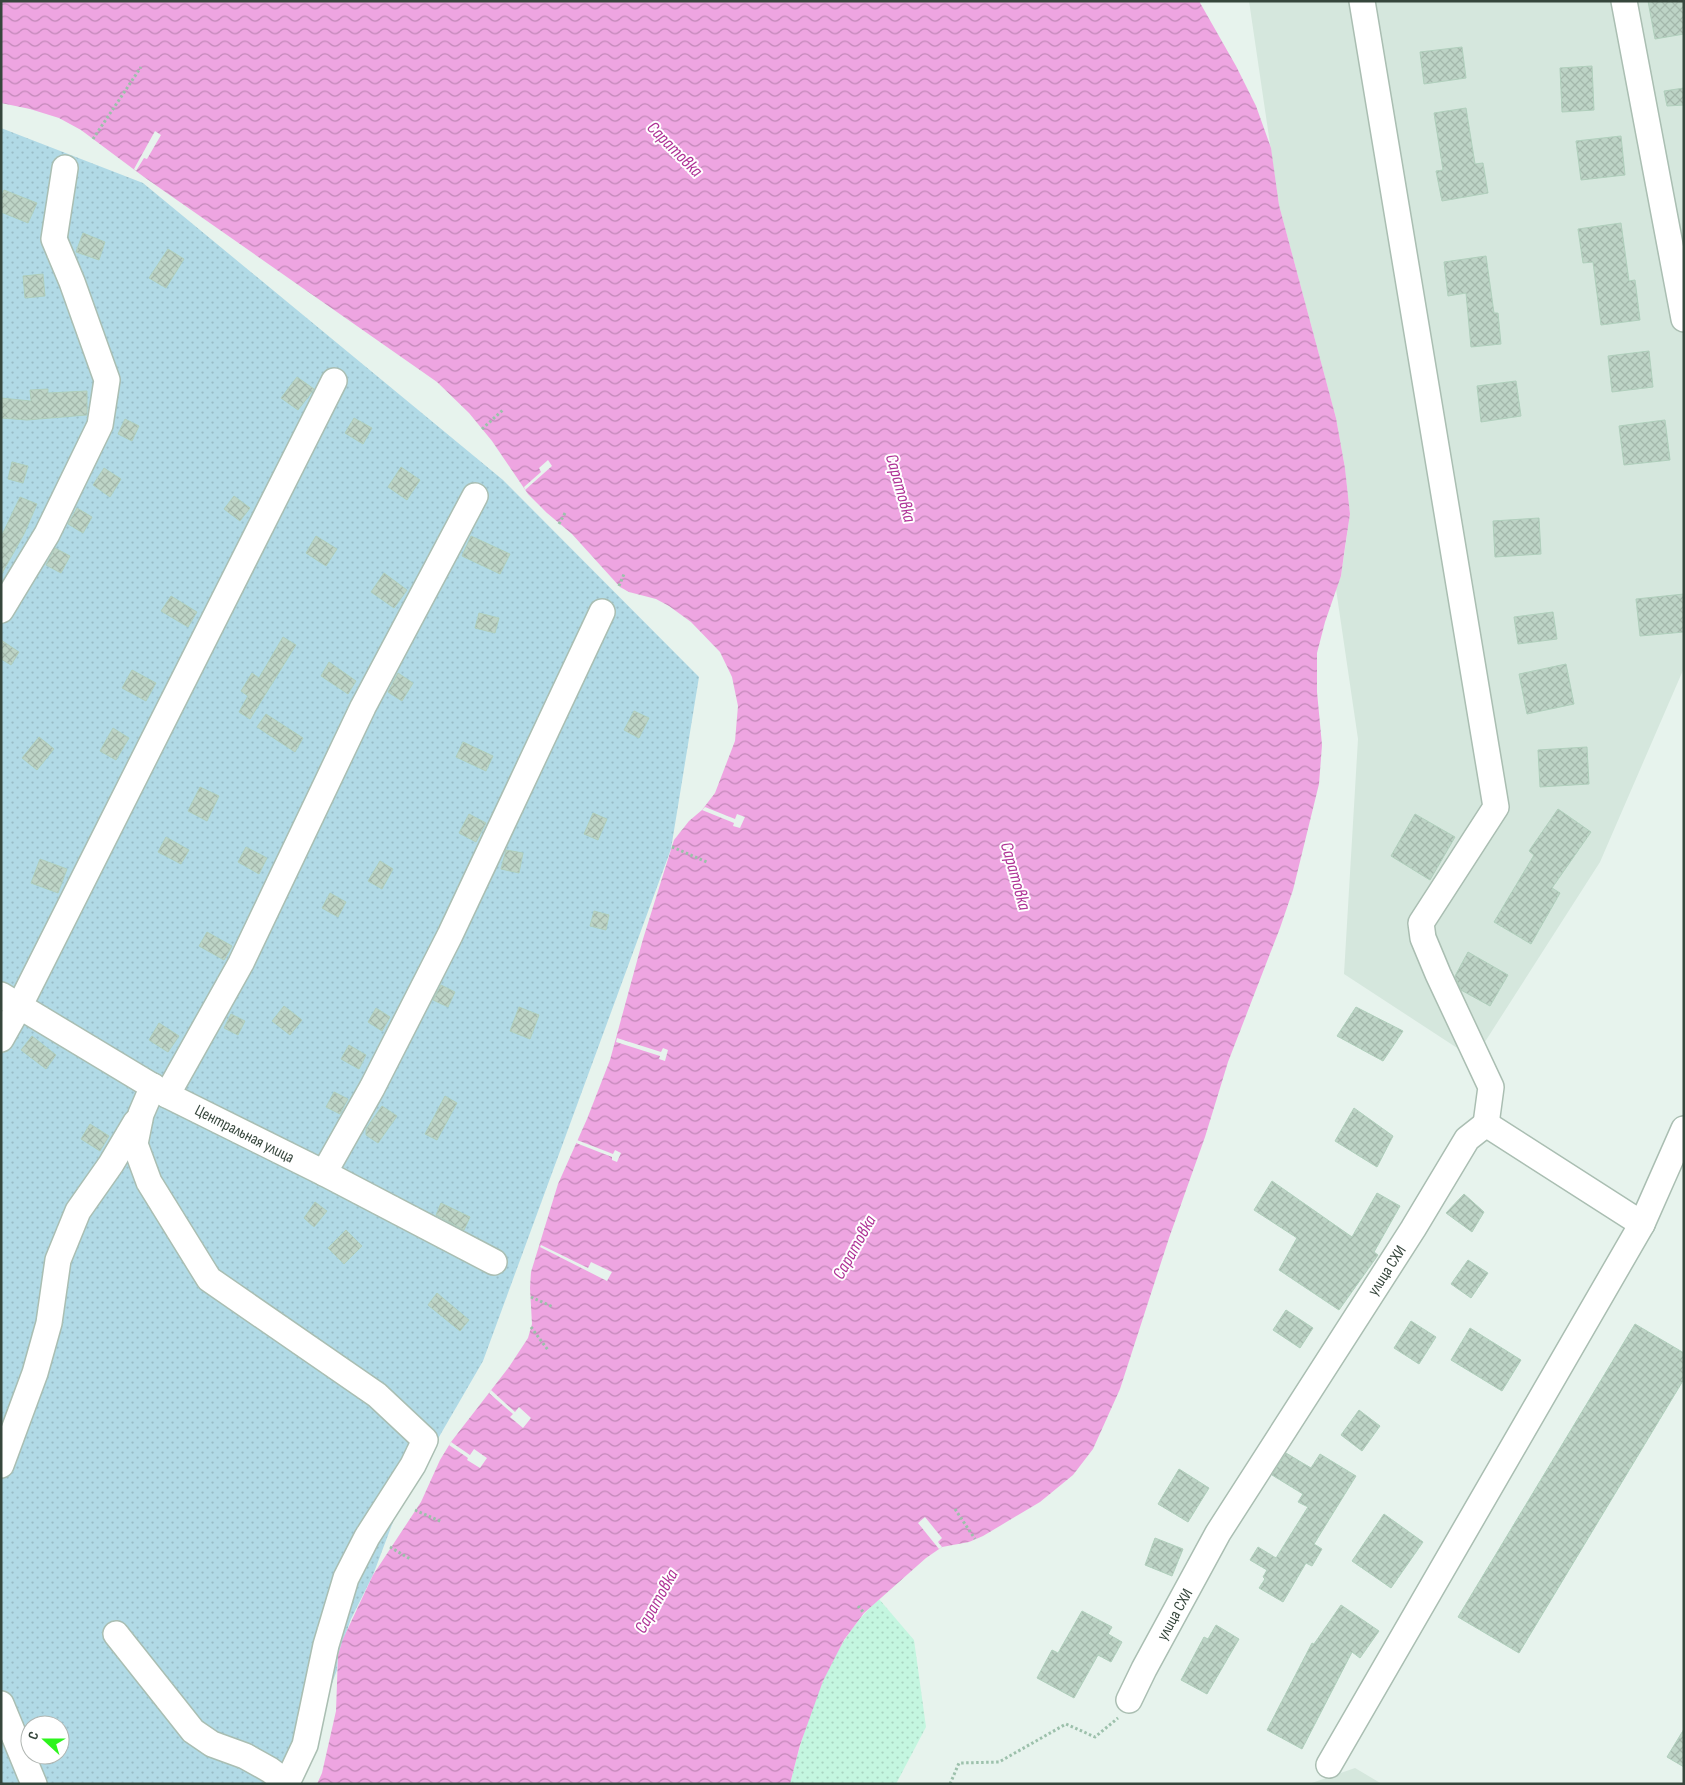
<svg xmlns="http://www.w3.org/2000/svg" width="1685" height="1785" font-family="'Sofia Sans Condensed',sans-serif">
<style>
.residential{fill:#d5e7dd}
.sand{fill:url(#sand-dots)}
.park{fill:url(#park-dots);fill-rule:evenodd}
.water{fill:url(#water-waves)}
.pier{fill:#e7f3ed}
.building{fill:url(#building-cross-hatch);stroke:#b0cfbc}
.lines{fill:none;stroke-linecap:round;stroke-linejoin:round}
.minor-casing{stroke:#aabeb2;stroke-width:28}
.path{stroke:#9cc0ab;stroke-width:3;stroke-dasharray:2.5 2.5;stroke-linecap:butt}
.minor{stroke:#fff;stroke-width:25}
.labels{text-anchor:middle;stroke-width:4;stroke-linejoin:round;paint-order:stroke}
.street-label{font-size:16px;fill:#36463c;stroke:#fff}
.water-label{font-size:18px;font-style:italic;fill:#af3296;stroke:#fff}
</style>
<defs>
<pattern id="sand-dots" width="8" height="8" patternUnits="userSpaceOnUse" patternTransform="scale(1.25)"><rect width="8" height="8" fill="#c4f6e0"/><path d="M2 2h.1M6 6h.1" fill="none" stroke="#a9d4c1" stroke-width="1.8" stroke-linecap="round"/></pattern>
<pattern id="park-dots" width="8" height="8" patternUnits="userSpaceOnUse" patternTransform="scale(1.25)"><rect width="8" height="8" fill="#b1dae6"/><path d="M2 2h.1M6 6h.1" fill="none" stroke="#99bcc6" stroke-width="1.8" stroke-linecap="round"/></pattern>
<pattern id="water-waves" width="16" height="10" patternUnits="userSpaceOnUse" patternTransform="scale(1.25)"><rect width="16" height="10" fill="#eea5e1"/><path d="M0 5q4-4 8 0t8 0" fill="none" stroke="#c288b8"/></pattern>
<pattern id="building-cross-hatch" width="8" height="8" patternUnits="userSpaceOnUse" patternTransform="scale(1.25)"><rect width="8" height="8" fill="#bdd4c6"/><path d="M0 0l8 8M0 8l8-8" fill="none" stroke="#a3b7ab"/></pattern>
</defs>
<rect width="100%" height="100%" fill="#e7f3ed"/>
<g class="residential">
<path d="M 1249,1 L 1684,1 L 1684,668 L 1600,862 L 1474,1059 L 1344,974 L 1358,739 L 1336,589 L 1341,576 L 1350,514 L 1345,468 L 1336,418 L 1279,205 Z"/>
<path d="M 1355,1768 L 1382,1784 L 1309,1784 Z"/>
</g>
<path class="sand" d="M 879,1599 L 914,1640 L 926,1727 L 896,1784 L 790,1784 C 807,1718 827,1646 879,1599 Z"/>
<path class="park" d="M 1,128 L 143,183 L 503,480 L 699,677 L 671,849 L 483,1361 L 399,1506 L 373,1575 L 351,1619 L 338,1655 L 337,1670 L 294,1784 L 1,1784 ZM 30,1725 L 60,1725 L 60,1755 L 30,1755 Z"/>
<path class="water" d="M 1,1 L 1199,1 L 1236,66 L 1256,106 L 1271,148 L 1279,205 L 1336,418 L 1345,468 L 1350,514 L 1345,547 L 1341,576 L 1325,622 L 1317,653 L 1317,692 L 1322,745 L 1319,784 L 1293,890 L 1280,928 L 1228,1062 L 1205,1137 L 1169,1238 L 1120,1389 L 1093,1449 L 1073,1475 L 1040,1502 L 983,1536 L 969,1542 L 942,1547 L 926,1558 L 864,1613 L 844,1640 L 823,1681 L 800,1745 L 790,1784 L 317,1784 L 322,1773 L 336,1711 L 338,1655 L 343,1639 L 373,1575 L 421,1502 L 440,1460 L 451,1442 L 509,1367 L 528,1338 L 532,1324 L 530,1288 L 531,1272 L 558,1184 L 587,1119 L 610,1060 L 643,939 L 674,840 L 689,821 L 702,810 L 715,793 L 735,741 L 738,706 L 732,677 L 720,652 L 691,622 L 669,606 L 656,599 L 629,592 L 620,587 L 572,534 L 547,513 L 528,494 L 492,441 L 469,413 L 437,382 L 144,177 L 81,130 L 59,118 L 30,109 L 1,103 Z"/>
<g class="pier">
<path d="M 155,131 L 161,135 L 147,159 L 144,158 L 136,171 L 134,169 Z"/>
<path d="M 548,460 L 552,466 L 525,490 L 524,487 L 541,472 L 539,468 Z"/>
<path d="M 705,807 L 735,819 L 737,814 L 745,817 L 740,828 L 733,826 L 734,823 L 702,810 Z"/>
<path d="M 617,1038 L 661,1052 L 663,1048 L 668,1050 L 665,1061 L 659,1059 L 660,1056 L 616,1042 Z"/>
<path d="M 577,1140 L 613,1154 L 615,1150 L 621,1153 L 617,1162 L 612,1160 L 612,1157 L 576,1143 Z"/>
<path d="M 541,1245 L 588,1268 L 591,1262 L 612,1272 L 607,1281 L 540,1247 Z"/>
<path d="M 491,1390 L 515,1412 L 519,1407 L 531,1418 L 523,1428 L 510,1417 L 513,1414 L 489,1393 Z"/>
<path d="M 451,1442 L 470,1455 L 474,1449 L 487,1458 L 480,1468 L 467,1460 L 468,1458 L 449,1445 Z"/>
<path d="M 925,1517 L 942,1538 L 938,1542 L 942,1547 L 939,1549 L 918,1523 Z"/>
</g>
<g class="building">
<path d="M 1648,1 L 1684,1 L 1684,34 L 1655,39 Z"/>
<path d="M 1462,47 L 1466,78 L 1424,84 L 1420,52 Z"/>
<path d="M 1592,66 L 1594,110 L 1562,112 L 1560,68 Z"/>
<path d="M 1684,88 L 1684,105 L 1667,106 L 1664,91 Z"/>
<path d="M 1466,108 L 1475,164 L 1483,163 L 1488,193 L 1442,201 L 1436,171 L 1443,170 L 1434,113 Z"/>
<path d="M 1621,136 L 1625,175 L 1581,180 L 1576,141 Z"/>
<path d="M 4,190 L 37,203 L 28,223 L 1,212 L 1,197 Z"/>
<path d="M 1621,223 L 1629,281 L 1635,280 L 1640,320 L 1601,325 L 1593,262 L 1583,263 L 1578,229 Z"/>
<path d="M 83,233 L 105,242 L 99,260 L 76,252 Z"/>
<path d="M 168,249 L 184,259 L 166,288 L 149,278 Z"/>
<path d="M 1486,256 L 1494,313 L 1498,313 L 1501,344 L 1471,347 L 1466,293 L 1448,296 L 1444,262 Z"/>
<path d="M 43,274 L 45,296 L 25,298 L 23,276 Z"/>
<path d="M 1649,351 L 1653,387 L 1612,392 L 1608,356 Z"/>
<path d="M 297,377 L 314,389 L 298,410 L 281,398 Z"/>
<path d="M 1516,381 L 1521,416 L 1481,422 L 1477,386 Z"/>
<path d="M 48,389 L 48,393 L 87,391 L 87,415 L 27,420 L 1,418 L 1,398 L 31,401 L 30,390 Z"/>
<path d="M 354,418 L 372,428 L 363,444 L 345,433 Z"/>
<path d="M 125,419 L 139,426 L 132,441 L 118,434 Z"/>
<path d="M 1665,420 L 1670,460 L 1624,465 L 1619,426 Z"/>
<path d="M 12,462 L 28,466 L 23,483 L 8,479 Z"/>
<path d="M 401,467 L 420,480 L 407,500 L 388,487 Z"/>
<path d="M 104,468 L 121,479 L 110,497 L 93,485 Z"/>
<path d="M 234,496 L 250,508 L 240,521 L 224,509 Z"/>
<path d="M 20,497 L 37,504 L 24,534 L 1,575 L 1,537 Z"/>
<path d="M 77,508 L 92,517 L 83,533 L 68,524 Z"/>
<path d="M 1539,518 L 1541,554 L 1495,557 L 1493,521 Z"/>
<path d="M 316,536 L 337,549 L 326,566 L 306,553 Z"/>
<path d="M 471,536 L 510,554 L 500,574 L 462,556 Z"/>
<path d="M 55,548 L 70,556 L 61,573 L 46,565 Z"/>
<path d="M 384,573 L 407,590 L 394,608 L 371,592 Z"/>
<path d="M 1684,594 L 1684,632 L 1640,636 L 1636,599 Z"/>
<path d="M 171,596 L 197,612 L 188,627 L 161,611 Z"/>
<path d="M 1553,612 L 1557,639 L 1518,644 L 1514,617 Z"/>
<path d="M 479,613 L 499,618 L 495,633 L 475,628 Z"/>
<path d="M 283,637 L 296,645 L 250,719 L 239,712 L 248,696 L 241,691 L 252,673 L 259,678 Z"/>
<path d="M 1,640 L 19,652 L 11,665 L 1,659 Z"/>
<path d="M 329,662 L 356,681 L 348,694 L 321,676 Z"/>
<path d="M 1566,664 L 1574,704 L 1527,714 L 1519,674 Z"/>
<path d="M 132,670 L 156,683 L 146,701 L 122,688 Z"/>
<path d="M 398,673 L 413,683 L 402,701 L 388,692 Z"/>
<path d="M 634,711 L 649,718 L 639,738 L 624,730 Z"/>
<path d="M 266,714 L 303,738 L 295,752 L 257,727 Z"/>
<path d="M 113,728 L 129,738 L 116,760 L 100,751 Z"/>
<path d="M 39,737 L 54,749 L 37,770 L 22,758 Z"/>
<path d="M 463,742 L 493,756 L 486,771 L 456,757 Z"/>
<path d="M 1587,747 L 1589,784 L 1540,787 L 1538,750 Z"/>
<path d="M 200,787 L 219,796 L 207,821 L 188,811 Z"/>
<path d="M 1558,809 L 1591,832 L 1552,888 L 1560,893 L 1531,944 L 1494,922 L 1534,855 L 1529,851 Z"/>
<path d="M 593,813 L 607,819 L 598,840 L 584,834 Z"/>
<path d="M 469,814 L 486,823 L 476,842 L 459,833 Z"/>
<path d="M 1415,814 L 1455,837 L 1430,880 L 1391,856 Z"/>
<path d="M 166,837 L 189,850 L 181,864 L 158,852 Z"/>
<path d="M 246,847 L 267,858 L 259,874 L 238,862 Z"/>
<path d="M 506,850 L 523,853 L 519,873 L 501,869 Z"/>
<path d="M 40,859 L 67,869 L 58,893 L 31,883 Z"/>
<path d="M 380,861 L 393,869 L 382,889 L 368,881 Z"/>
<path d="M 330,893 L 346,902 L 338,917 L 322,908 Z"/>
<path d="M 594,911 L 609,915 L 606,930 L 590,926 Z"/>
<path d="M 207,932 L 232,946 L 224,960 L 199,946 Z"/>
<path d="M 1468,952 L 1508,975 L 1490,1006 L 1461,990 L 1455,976 Z"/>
<path d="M 441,985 L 455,992 L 448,1007 L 433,1000 Z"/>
<path d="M 284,1006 L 302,1020 L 290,1035 L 272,1021 Z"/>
<path d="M 519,1007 L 539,1015 L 530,1039 L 510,1031 Z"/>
<path d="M 1356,1007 L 1403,1031 L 1383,1061 L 1337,1036 Z"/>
<path d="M 376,1008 L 390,1017 L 382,1031 L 368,1022 Z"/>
<path d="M 231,1014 L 245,1021 L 238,1035 L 224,1028 Z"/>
<path d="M 159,1023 L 179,1036 L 168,1052 L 149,1040 Z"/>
<path d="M 32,1036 L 56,1055 L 46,1069 L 21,1050 Z"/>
<path d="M 349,1045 L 366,1055 L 359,1069 L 341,1059 Z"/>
<path d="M 334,1092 L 348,1099 L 340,1114 L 326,1107 Z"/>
<path d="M 445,1096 L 457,1103 L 437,1140 L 425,1134 Z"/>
<path d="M 382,1106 L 397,1116 L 378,1143 L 366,1135 L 366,1129 Z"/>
<path d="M 1354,1108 L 1393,1136 L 1377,1167 L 1335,1141 Z"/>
<path d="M 90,1124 L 109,1136 L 100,1151 L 81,1139 Z"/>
<path d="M 1272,1181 L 1352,1237 L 1377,1193 L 1400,1206 L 1374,1252 L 1378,1255 L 1339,1310 L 1279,1270 L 1297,1238 L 1254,1210 Z"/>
<path d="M 1464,1194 L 1484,1212 L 1472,1232 L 1446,1213 Z"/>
<path d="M 315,1202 L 327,1211 L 314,1227 L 304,1218 Z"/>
<path d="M 441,1203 L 470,1217 L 464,1230 L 436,1215 Z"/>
<path d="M 346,1230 L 362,1246 L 344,1264 L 328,1248 Z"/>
<path d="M 1468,1260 L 1488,1273 L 1471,1298 L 1451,1284 Z"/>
<path d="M 437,1293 L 469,1320 L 460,1331 L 428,1305 Z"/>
<path d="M 1286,1310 L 1313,1328 L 1300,1348 L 1273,1330 Z"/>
<path d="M 1411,1321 L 1436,1337 L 1419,1364 L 1394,1348 Z"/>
<path d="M 1635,1324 L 1684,1353 L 1684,1379 L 1519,1653 L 1458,1617 Z"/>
<path d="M 1470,1328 L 1521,1360 L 1502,1391 L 1451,1360 Z"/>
<path d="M 1359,1410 L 1380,1426 L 1362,1451 L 1341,1435 Z"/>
<path d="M 1286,1453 L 1311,1468 L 1320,1454 L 1356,1476 L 1314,1544 L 1322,1549 L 1312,1566 L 1306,1563 L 1283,1602 L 1259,1588 L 1265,1579 L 1263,1577 L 1267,1570 L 1250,1560 L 1258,1547 L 1276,1558 L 1308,1507 L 1298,1502 L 1303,1494 L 1272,1475 Z"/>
<path d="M 1179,1469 L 1209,1488 L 1188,1522 L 1158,1504 Z"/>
<path d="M 1384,1514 L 1423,1542 L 1391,1588 L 1352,1561 Z"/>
<path d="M 1155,1538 L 1183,1549 L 1172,1576 L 1145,1565 Z"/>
<path d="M 1341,1605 L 1379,1631 L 1360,1658 L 1352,1652 L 1302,1749 L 1267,1730 L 1312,1643 L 1314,1644 Z"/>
<path d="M 1082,1611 L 1112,1627 L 1108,1634 L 1122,1642 L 1111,1662 L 1098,1655 L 1074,1698 L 1037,1678 L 1052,1650 L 1058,1653 Z"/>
<path d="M 1216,1625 L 1239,1639 L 1207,1694 L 1181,1680 L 1204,1637 L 1208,1639 Z"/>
<path d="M 1684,1729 L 1684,1767 L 1667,1757 Z"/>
</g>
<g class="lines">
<g class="minor-casing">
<g id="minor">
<path d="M 1362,1 L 1496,807 L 1421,923 L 1423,938 L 1438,974 L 1491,1087 L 1486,1124"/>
<path d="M 1624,1 L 1684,319"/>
<path d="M 1,610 L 47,534 L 100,425 L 107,380 L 72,282 L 54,239 L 65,168"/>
<path d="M 1,995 L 167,1095 L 324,1173 L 494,1262"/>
<path d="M 1,1039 L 20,1005 L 334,381"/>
<path d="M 167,1095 L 241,963 L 363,707 L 475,496"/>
<path d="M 324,1173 L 372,1088 L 450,935 L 602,612"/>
<path d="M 1,1465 L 35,1373 L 49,1323 L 58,1260 L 78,1211 L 111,1164 L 136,1122"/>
<path d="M 116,1634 L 193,1731 L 212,1744 L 245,1756 L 270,1770 L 287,1783 L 305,1745 L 326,1645 L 346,1578 L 367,1537 L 413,1465 L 425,1440 L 377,1395 L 209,1279 L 149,1182 L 135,1144 L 141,1114 L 153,1086"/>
<path d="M 1129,1700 L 1144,1669 L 1218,1533 L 1413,1229 L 1467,1139 L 1486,1124 L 1642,1224 L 1684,1129"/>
<path d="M 1,1704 L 34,1784"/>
<path d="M 1329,1765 L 1642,1224"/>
</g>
</g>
<g class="path">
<path d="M 93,139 L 141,67"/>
<path d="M 482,429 L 504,409"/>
<path d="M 559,524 L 565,513"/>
<path d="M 619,586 L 624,574"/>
<path d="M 672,847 L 707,862"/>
<path d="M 531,1297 L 553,1307"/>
<path d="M 531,1327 L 548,1350"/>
<path d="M 955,1509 L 975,1539"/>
<path d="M 415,1510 L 442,1522"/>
<path d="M 390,1547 L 410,1559"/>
<path d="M 858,1606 L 864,1613"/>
<path d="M 950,1784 L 959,1763 L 999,1762 L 1066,1724 L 1095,1737 L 1118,1718"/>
</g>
<use href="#minor" class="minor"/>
</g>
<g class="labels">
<g class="street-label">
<text transform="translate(245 1133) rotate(27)" y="6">Центральная улица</text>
<text transform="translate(1386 1270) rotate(-57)" y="6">улица СХИ</text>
<text transform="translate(1174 1614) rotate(-61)" y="6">улица СХИ</text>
</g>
<g class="water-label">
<text transform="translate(675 149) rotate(45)" y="6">Саратовка</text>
<text transform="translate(901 488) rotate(74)" y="6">Саратовка</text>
<text transform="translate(1016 876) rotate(74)" y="6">Саратовка</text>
<text transform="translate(854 1247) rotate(-61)" y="6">Саратовка</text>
<text transform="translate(656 1601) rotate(-61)" y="6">Саратовка</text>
</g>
</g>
<rect width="1685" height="1785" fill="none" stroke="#36463c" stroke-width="5"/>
<g transform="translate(45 1740) rotate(291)"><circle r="24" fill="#ffffff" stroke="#afb5b1"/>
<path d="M0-4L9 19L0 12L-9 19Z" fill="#2df41d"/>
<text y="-8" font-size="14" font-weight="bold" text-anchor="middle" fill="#36463c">С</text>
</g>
</svg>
